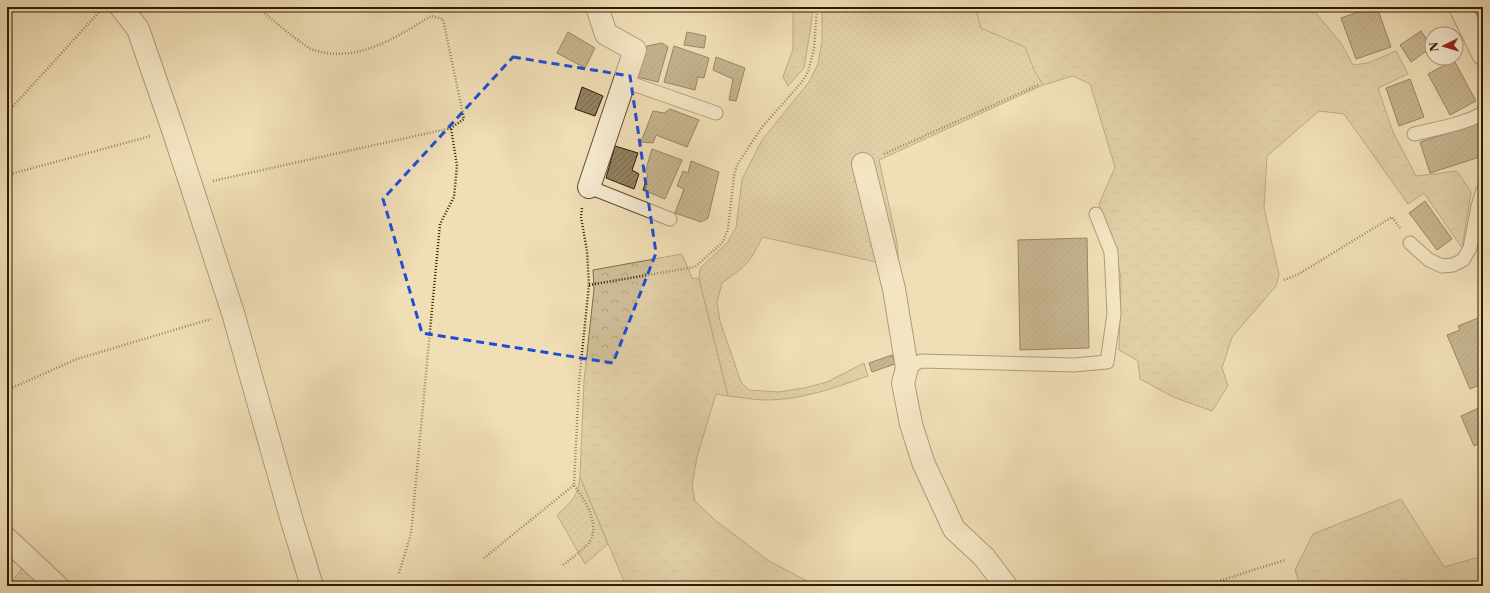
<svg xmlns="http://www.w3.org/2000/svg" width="1490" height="593" font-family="'Libre Caslon Text',serif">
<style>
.grass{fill:url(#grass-dots);stroke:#7e6c4c}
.forest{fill:url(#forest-crowns);stroke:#7e6c4c}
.building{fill:url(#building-hatch);stroke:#2d1c02}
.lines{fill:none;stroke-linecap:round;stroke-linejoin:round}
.service-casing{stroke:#5e4c2f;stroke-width:15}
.minor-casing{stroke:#5e4c2f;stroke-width:24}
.path{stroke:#2d1c02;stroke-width:2.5;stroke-dasharray:1 2;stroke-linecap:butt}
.service{stroke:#f5ead0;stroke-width:13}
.minor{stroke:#f5ead0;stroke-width:22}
.marked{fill:none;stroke:#1d4ed8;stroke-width:3;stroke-dasharray:8 5;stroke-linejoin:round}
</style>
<defs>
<pattern id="grass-dots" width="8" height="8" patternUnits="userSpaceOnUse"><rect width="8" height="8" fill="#cfbd97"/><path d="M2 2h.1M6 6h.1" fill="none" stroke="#b2a280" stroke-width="1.8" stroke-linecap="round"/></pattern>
<pattern id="forest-crowns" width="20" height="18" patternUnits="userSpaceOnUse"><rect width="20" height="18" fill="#cfbd97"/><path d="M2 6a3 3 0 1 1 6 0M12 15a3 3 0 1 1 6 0" fill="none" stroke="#b2a280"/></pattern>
<pattern id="building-hatch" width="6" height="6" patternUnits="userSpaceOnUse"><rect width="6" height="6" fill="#928160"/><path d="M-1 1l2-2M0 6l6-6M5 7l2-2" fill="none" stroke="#78694d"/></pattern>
</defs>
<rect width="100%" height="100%" fill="#f0deb6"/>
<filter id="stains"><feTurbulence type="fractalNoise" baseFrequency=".005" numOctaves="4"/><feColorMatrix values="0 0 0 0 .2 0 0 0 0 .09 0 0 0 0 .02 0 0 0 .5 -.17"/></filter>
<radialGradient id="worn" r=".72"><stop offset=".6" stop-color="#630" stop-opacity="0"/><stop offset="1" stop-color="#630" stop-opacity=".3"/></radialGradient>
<g class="grass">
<path d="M 822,7 L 975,7 L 981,28 L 1026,47 L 1043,85 L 879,160 L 897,242 L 899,267 L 762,237 C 751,263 744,267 722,283 L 717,302 L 720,321 L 741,382 L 749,390 L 779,392 L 804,388 L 827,382 L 864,363 L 868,376 C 834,388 802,400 765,400 C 753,400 740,397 728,396 L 699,279 L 700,268 L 727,243 L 736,228 L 742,179 L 762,140 L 809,82 L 818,64 L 822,42 Z"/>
<path d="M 580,477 L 608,544 L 585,564 L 557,515 C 571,502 578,497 580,477 Z"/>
<path d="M 25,565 L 41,581 L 36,586 L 8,586 Z"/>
</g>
<g class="forest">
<path d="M 793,7 L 813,7 L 811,26 L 804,68 L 788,86 L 783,77 L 793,49 Z"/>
<path d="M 975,7 L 1311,7 L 1341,43 L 1353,65 L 1368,63 L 1396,51 L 1408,74 L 1378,88 L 1393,132 L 1416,176 L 1457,171 L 1471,192 L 1462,248 L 1424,193 L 1408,204 L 1344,114 L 1319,111 L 1267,156 L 1264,208 L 1279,275 L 1276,286 L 1232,337 L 1222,368 L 1228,386 L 1212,411 L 1173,397 L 1140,379 L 1138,361 L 1119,350 L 1121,278 L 1113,238 L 1099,204 L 1115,167 L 1090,84 L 1073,76 L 1043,85 L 1034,70 L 1025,47 L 981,28 Z"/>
<path d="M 1470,7 L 1483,7 L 1483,33 Z"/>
<path d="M 682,254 L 692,278 L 699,279 L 728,396 L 716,394 L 697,457 L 692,485 L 695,501 L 715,520 L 769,561 L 807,581 L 811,586 L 626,586 L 580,477 L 584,381 L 594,289 L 593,270 Z"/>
<path d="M 1401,499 L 1444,567 L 1483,556 L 1483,586 L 1300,586 L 1295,570 L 1313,534 Z"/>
</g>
<g class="building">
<path d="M 1373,7 L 1377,7 L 1391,47 L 1356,59 L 1341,18 Z"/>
<path d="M 1421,31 L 1432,47 L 1411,62 L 1400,45 Z"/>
<path d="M 568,32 L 595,48 L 585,68 L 557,53 Z"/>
<path d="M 687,32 L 706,36 L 704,48 L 684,45 Z"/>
<path d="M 662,43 L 668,47 L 658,82 L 637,77 L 647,46 Z"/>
<path d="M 674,46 L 709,58 L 704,78 L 698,77 L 695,90 L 664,82 Z"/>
<path d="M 716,57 L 745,68 L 736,101 L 729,100 L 733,79 L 713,70 Z"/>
<path d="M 1454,60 L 1476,101 L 1450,115 L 1428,74 Z"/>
<path d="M 1410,79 L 1424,117 L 1399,126 L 1386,88 Z"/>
<path d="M 582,87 L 603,96 L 595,116 L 575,109 Z"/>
<path d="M 670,109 L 699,120 L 687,147 L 656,135 L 653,143 L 641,142 L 653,111 L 664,113 Z"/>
<path d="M 1483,122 L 1483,156 L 1430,173 L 1420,142 Z"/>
<path d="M 615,146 L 638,153 L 632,170 L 639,174 L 634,189 L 606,178 Z"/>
<path d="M 652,149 L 682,160 L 665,199 L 643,190 L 648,175 L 645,172 Z"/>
<path d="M 691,161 L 719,172 L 708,218 L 701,222 L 675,213 L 684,189 L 677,186 L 683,171 L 688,173 Z"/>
<path d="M 1425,201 L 1452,239 L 1437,250 L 1409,213 Z"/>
<path d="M 1483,233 L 1483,263 L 1480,263 Z"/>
<path d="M 1087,238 L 1089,348 L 1020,350 L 1018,240 Z"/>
<path d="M 1483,316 L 1483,386 L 1482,384 L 1470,389 L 1447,335 L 1460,330 L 1458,326 Z"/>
<path d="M 892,355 L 895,364 L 872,372 L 869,363 Z"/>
<path d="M 1483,406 L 1483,442 L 1474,446 L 1461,416 Z"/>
</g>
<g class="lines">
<g class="service-casing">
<g id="service">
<path d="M 624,81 L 716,113"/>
<path d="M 1414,134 C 1435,129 1465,124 1483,113"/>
<path d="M 589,187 L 670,219"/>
<path d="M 1410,243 L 1429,260 L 1442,266 L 1453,265 L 1463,260 L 1470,248 L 1478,206 L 1483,190"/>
<path d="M 907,368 L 921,361 L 1074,365 L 1107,362 L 1114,314 L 1111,252 L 1096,214"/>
</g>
</g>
<g class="minor-casing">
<g id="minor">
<path d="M 121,7 L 138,29 L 173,130 L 233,313 L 292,521 L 312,586"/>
<path d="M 1460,7 L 1483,54"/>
<path d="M 863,164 L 894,289 L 907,368 L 903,383 L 911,424 L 923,462 L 954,529 L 984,557 L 1006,586"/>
<path d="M 589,187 L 635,50 L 606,34 L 597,7"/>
<path d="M 7,539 L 57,586"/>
</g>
</g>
<g class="path">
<path d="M 7,113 L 99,12"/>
<path d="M 884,154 L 1038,85"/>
<path d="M 7,175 L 151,136"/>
<path d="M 213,181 L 451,128 L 464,119 L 443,19 L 431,16 C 395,38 355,65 311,49 C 307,47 302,43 298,40 C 284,30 271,18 257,7"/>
<path d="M 1284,280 L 1297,275 L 1392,217 L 1400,228"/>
<path d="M 589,285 L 695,267 L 723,242 L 728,229 L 734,176 L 737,165 L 762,127 L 801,83 L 808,72 L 814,49 L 817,7"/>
<path d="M 7,390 L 77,359 L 211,319"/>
<path d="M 484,558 L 574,485 L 579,382 L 589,285 L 587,251 L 581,217 L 582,208"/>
<path d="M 563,565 C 571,559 580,552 587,545 C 603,528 585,500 574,485"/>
<path d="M 399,573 L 411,534 L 440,224 L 454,197 L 457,166 L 451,128"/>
<path d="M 1203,586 L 1285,560"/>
</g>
<use href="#service" class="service"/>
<use href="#minor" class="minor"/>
</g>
<path d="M0 0H1490V593H0ZM 513,57 L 630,76 L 656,253 L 613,363 L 422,333 L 383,199 Z" fill="#f0deb6" fill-opacity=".55" fill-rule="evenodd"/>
<path class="marked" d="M 513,57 L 630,76 L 656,253 L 613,363 L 422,333 L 383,199 Z"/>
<rect width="1490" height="593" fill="none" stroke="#f0deb6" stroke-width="24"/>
<rect x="8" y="8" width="1474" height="577" fill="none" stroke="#2d1c02" stroke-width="2"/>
<rect x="12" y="12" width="1466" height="569" fill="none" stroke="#2d1c02"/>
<g transform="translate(1444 46) rotate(265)"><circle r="19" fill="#f5ead0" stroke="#a5987e"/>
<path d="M0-3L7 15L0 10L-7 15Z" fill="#8f2418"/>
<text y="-6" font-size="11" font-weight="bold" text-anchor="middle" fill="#2d1c02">N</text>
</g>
<rect width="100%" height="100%" filter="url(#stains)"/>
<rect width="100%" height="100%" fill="url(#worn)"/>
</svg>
